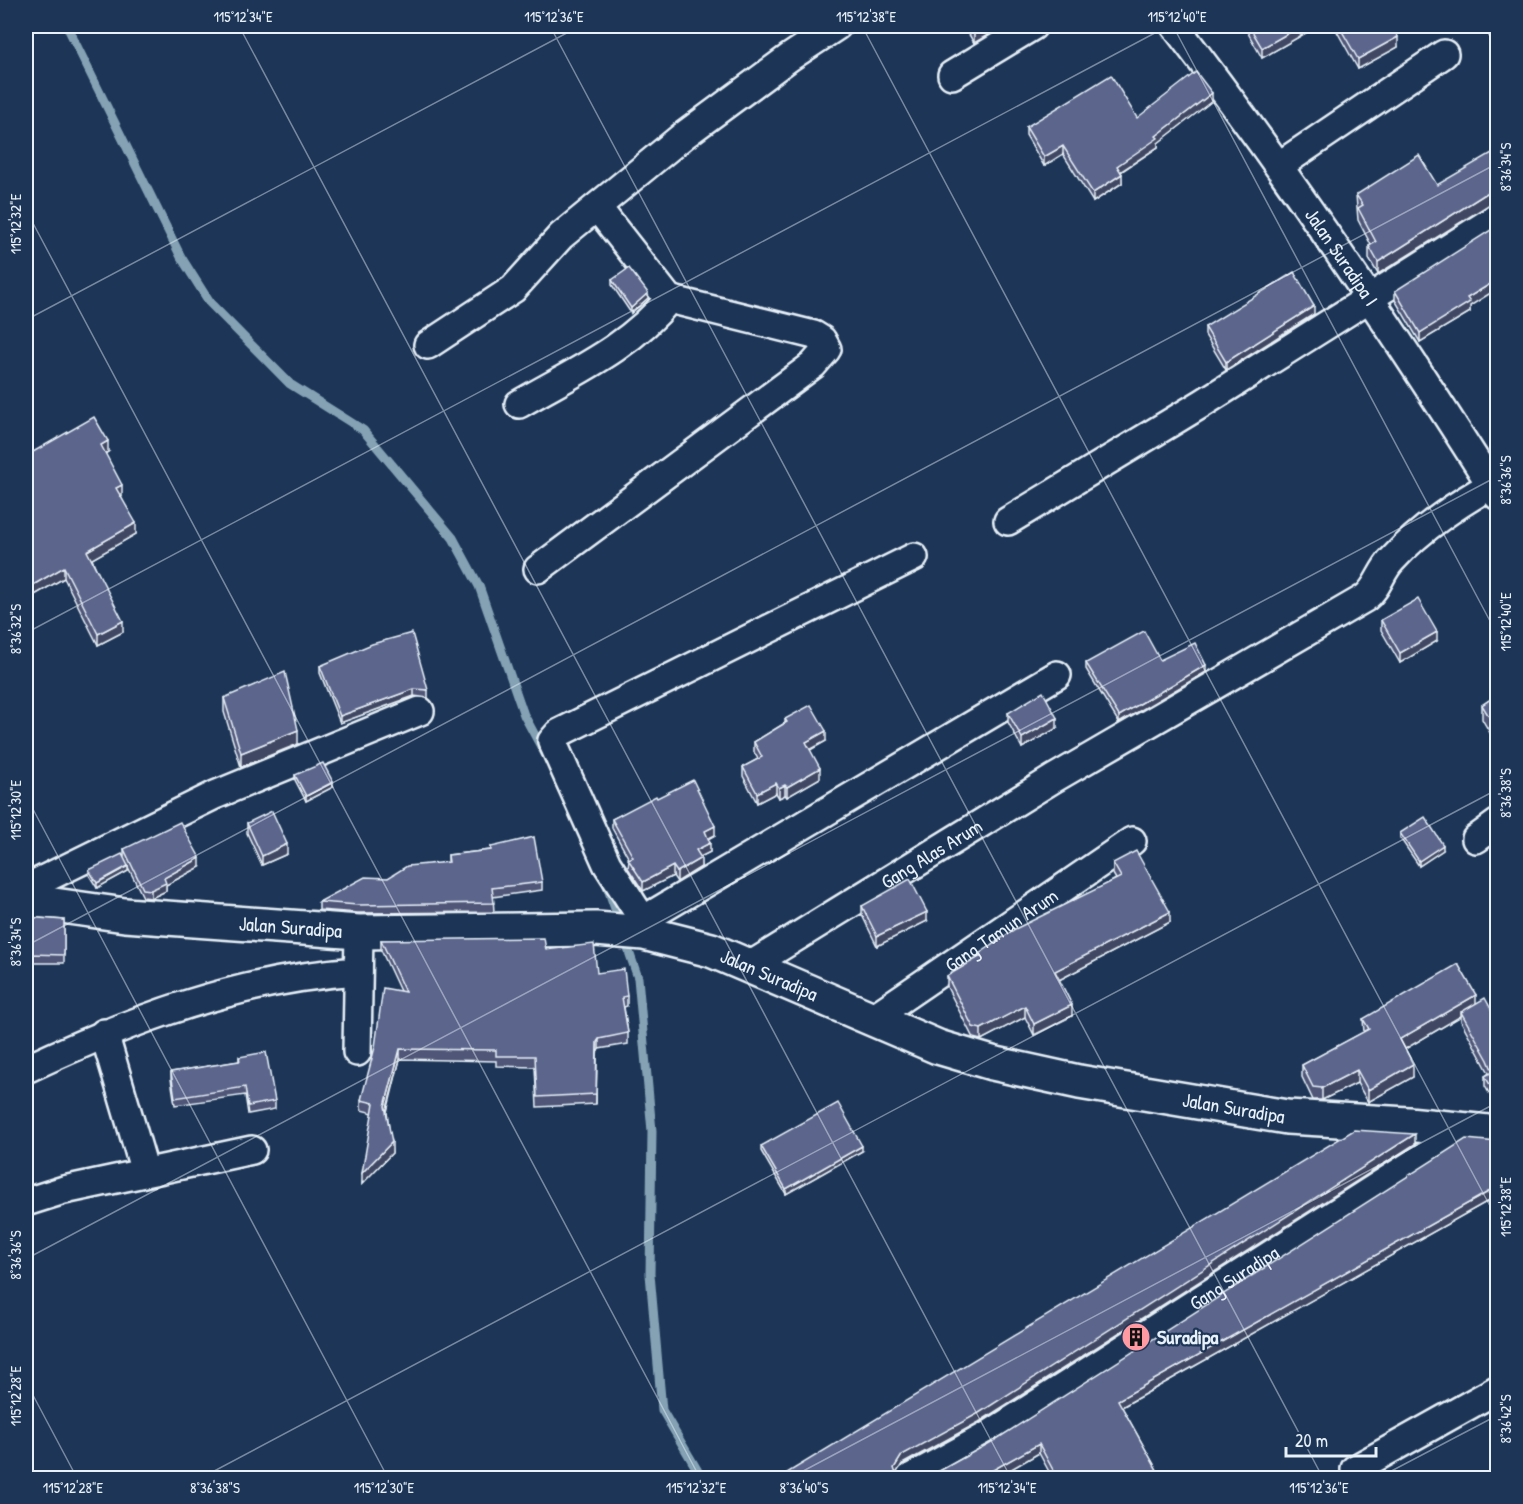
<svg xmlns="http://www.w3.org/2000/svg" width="1523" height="1504" font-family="'Patrick Hand',sans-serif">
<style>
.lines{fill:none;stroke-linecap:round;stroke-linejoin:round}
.stream{stroke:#84a2b4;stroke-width:9}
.street-casing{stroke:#e8f1f8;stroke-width:32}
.secondary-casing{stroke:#e8f1f8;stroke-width:38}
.street{stroke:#1d3557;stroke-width:27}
.secondary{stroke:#1d3557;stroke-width:33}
.wall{fill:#4f5778;stroke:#e8f1f8;stroke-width:1.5}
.shaded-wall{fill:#404762;stroke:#e8f1f8;stroke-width:1.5}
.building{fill:#5c658c;stroke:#e8f1f8;stroke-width:1.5}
.ticks{fill:none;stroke:#e8f1f8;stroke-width:1.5;stroke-opacity:0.45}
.labels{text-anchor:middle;stroke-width:4.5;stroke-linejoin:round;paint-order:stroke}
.street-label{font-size:20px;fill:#e8f1f8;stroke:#1d3557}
.poi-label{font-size:20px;font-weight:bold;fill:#e8f1f8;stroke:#1d3557;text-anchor:start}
.neatline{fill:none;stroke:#e8f1f8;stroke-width:2}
.ticks-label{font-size:15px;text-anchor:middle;fill:#e8f1f8}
</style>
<rect width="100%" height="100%" fill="#1d3557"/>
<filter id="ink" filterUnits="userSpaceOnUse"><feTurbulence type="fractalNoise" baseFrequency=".0167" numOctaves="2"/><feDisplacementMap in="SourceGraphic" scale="12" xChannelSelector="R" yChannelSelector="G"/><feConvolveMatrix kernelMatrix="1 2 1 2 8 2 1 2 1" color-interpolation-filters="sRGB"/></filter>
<g filter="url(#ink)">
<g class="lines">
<g class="stream">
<path d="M 67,26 L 181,257 L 210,303 L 290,384 L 363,430 L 453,538 L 479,586 L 524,715 L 545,754"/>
<path d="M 606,883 L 620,923"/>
<path d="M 624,937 L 638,978 L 652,1131 L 650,1274 L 662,1410 L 702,1478"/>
</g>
<g class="street-casing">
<g id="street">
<path id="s1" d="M 1175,26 C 1291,177 1396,334 1498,496"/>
<path d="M 952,75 L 1033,26"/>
<path d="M 1280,165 L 1444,54"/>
<path d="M 428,345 L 513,289 L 561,236 L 683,136 L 790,57 L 837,26"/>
<path d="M 519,404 C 572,373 630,348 669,299"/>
<path d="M 1008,521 L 1203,403 L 1498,217"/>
<path d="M 914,557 L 559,733 L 552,741 L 607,864 L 643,920 L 1057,675"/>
<path d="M 538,569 L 813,365 L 827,349 L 822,340 L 814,335 L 669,299 L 597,207"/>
<path d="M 1476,839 L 1498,823"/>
<path d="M 26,888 L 215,795 L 420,711"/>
<path id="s2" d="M 751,965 L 1053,779 L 1365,598 C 1378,588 1381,571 1392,560 C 1422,527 1459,503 1498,481"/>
<path id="s3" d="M 870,1020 L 1132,841"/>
<path d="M 104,1033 L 145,1172"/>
<path d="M 357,1052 L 359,932"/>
<path d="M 26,1069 C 133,1019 239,979 358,971"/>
<path d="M 26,1202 L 64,1190 L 252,1150"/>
<path d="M 1355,1469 L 1498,1389"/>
<path id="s4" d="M 910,1478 L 987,1436 L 1464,1131"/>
</g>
</g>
<g class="secondary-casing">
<g id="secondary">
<path id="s5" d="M 26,901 L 125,915 L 359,932 L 596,929 L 644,933 L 711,950 L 938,1047 L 992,1063 L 1079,1082 L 1287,1117 L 1408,1124 L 1498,1133"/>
</g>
</g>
<use href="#street" class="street"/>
<use href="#secondary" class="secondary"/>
</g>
<g class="wall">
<path d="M 964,26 L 1003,26 L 974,43 Z"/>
<path d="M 1244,26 L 1318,26 L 1262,58 Z"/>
<path d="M 1334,26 L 1392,26 L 1398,47 L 1358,69 Z"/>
<path d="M 1212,101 L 1158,143 L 1158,147 L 1121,172 L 1122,183 L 1093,202 L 1063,154 L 1044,166 L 1026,135 L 1026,127 L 1137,118 Z"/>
<path d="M 1437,185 L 1490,204 L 1378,274 L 1369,259 L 1369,246 L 1371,245 L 1358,220 L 1356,195 Z"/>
<path d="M 612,280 L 648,298 L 631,313 L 612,285 Z"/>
<path d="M 1395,291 L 1470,306 L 1470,312 L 1420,342 L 1395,300 Z"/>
<path d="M 1314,314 L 1226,370 L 1205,335 L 1205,327 Z"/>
<path d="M 108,452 L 105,454 L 122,496 L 121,496 L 136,534 L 92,559 L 123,632 L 98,645 L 64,578 L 26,600 L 26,456 Z"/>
<path d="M 1381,620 L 1437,641 L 1400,663 L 1381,630 Z"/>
<path d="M 1160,660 L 1206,672 L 1119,723 L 1086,669 L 1086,663 Z"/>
<path d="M 320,666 L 428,690 L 428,698 L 414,696 L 340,723 L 320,673 Z"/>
<path d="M 1497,695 L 1497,745 L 1482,719 L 1482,705 Z"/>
<path d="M 224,698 L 298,744 L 241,767 L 224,712 Z"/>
<path d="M 1008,713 L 1057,728 L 1022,748 L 1008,722 Z"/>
<path d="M 785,719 L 826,741 L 810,750 L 820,778 L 787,797 L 785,795 L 779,798 L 776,793 L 757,803 L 743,776 L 743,767 L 758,759 L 754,752 L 754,742 L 785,723 Z"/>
<path d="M 295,775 L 333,787 L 306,801 L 295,780 Z"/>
<path d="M 657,798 L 715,835 L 708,839 L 710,852 L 700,857 L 701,867 L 677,882 L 673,876 L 643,891 L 628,868 L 629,859 L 612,828 L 612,819 Z"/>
<path d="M 247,823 L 287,854 L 262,865 L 247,833 Z"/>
<path d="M 1400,833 L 1443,850 L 1419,866 L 1400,838 Z"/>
<path d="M 491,847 L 542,882 L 542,890 L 493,897 L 494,912 L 358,913 L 319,910 L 319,902 L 388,878 L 448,862 L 448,855 L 491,850 Z"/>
<path d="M 124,849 L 200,867 L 166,885 L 166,891 L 151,898 L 143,897 L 128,867 L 128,871 L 97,888 L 89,875 L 89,870 L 124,857 Z"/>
<path d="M 1113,863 L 1170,922 L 1059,980 L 1072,1016 L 1034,1035 L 1025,1017 L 981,1040 L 973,1038 L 947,987 L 947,976 L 979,957 L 979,954 L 1116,879 L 1113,874 Z"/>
<path d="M 862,906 L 927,921 L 877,946 L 862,915 Z"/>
<path d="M 26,917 L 64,920 L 64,963 L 29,963 L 26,980 Z"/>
<path d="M 381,940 L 546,950 L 597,973 L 627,996 L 627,1006 L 624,1007 L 628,1033 L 628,1044 L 599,1049 L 597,1053 L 596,1104 L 537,1107 L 535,1067 L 496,1066 L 496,1061 L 400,1059 L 387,1112 L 392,1153 L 362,1184 L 373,1113 L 361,1110 L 361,1100 L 400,991 L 381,950 Z"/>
<path d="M 1476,1003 L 1497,1020 L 1497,1107 L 1485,1086 L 1485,1076 L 1489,1073 L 1461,1021 L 1461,1016 L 1405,1049 L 1413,1077 L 1368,1102 L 1357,1083 L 1322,1100 L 1313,1100 L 1302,1077 L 1302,1065 L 1364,1032 L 1363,1019 Z"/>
<path d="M 239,1057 L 275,1101 L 275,1109 L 248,1114 L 245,1095 L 175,1105 L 171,1079 L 171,1072 L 239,1061 Z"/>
<path d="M 1497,1142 L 1497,1196 L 1122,1407 L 1162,1479 L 1053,1479 L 1039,1453 L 994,1479 L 925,1479 L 995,1440 Z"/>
<path d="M 761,1146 L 862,1151 L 786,1194 L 761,1151 Z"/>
</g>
<g class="shaded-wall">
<path d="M 988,26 L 1003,26 L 974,43 L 974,34 Z"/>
<path d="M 1301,26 L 1318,26 L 1262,58 L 1262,48 Z"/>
<path d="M 1398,37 L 1398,47 L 1358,69 L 1358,59 Z"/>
<path d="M 1212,93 L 1212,101 L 1158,143 L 1158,147 L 1117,174 L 1117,166 Z"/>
<path d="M 28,116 L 28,123 L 26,124 L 26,117 Z"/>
<path d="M 1063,146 L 1063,154 L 1044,166 L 1044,157 Z"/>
<path d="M 1122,174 L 1122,183 L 1093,202 L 1093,193 Z"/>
<path d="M 1497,189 L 1497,201 L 1490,204 L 1378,274 L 1378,262 L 1490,191 Z"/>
<path d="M 1497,280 L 1497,289 L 1470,306 L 1470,312 L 1420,342 L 1420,333 L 1467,298 Z"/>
<path d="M 648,293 L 648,298 L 631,313 L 631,308 Z"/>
<path d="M 1314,306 L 1314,314 L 1226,370 L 1226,362 Z"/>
<path d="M 108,441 L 108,452 L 101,456 L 101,445 Z"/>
<path d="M 122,485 L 122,496 L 116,499 L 116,488 Z"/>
<path d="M 136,523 L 136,534 L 87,562 L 87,551 Z"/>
<path d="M 64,567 L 64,578 L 26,600 L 26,589 Z"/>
<path d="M 123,621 L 123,632 L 98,645 L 98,634 Z"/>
<path d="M 1437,632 L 1437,641 L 1400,663 L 1400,653 Z"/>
<path d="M 1206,665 L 1206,672 L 1119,723 L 1119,716 Z"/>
<path d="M 414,689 L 414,696 L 340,723 L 340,716 Z"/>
<path d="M 1057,718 L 1057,728 L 1022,748 L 1022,738 Z"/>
<path d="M 298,730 L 298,744 L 241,767 L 241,753 Z"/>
<path d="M 826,731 L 826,741 L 806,752 L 806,742 Z"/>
<path d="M 820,768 L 820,778 L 787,797 L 787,787 Z"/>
<path d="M 333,782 L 333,787 L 306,801 L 306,796 Z"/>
<path d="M 776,783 L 776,793 L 757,803 L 757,793 Z"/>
<path d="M 785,785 L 785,795 L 779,798 L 779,788 Z"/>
<path d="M 715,826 L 715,835 L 705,840 L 705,831 Z"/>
<path d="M 710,843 L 710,852 L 696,859 L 696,850 Z"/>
<path d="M 287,844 L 287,854 L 262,865 L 262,856 Z"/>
<path d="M 1443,845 L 1443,850 L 1419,866 L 1419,861 Z"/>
<path d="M 200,858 L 200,867 L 166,885 L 166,891 L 151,898 L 151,890 L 164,878 Z"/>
<path d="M 701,858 L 701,867 L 677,882 L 677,872 Z"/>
<path d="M 128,866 L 128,871 L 97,888 L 97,883 Z"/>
<path d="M 673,866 L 673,876 L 643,891 L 643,882 Z"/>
<path d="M 927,912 L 927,921 L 877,946 L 877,936 Z"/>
<path d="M 1170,912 L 1170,922 L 1055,982 L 1055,971 Z"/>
<path d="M 29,954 L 29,963 L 26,980 L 26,972 Z"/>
<path d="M 1476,995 L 1476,1007 L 1461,1012 L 1461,1016 L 1400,1052 L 1400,1039 Z"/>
<path d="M 1072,1005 L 1072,1016 L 1034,1035 L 1034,1024 Z"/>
<path d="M 1025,1006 L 1025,1017 L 981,1040 L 981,1029 Z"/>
<path d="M 599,1039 L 599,1049 L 597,1053 L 596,1104 L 597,1042 Z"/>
<path d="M 400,1049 L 400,1059 L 385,1116 L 385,1106 Z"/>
<path d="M 1413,1064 L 1413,1077 L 1368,1102 L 1368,1090 Z"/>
<path d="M 1357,1070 L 1357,1083 L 1322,1100 L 1322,1088 Z"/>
<path d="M 1415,1134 L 1415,1144 L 979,1422 L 902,1464 L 894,1477 L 894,1468 L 902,1455 Z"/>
<path d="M 392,1142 L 392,1153 L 362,1184 L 362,1173 Z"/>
<path d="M 862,1146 L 862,1151 L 786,1194 L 786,1189 Z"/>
<path d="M 1497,1187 L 1497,1196 L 1118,1409 L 1118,1400 Z"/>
<path d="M 1039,1444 L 1039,1453 L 994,1479 L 977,1479 Z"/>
</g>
<g class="building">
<path d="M 970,26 L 988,26 L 974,34 Z"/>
<path d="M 1249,26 L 1301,26 L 1262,48 Z"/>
<path d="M 1339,26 L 1392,26 L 1398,37 L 1358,59 Z"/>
<path d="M 1196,72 L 1212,93 L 1156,136 L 1158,138 L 1117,166 L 1122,174 L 1093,193 L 1063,146 L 1044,157 L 1026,127 L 1111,75 L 1137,118 Z"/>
<path d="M 1497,150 L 1497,189 L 1490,191 L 1378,262 L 1369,246 L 1376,242 L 1358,208 L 1363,205 L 1356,195 L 1419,155 L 1437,185 Z"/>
<path d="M 1497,226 L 1497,280 L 1467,298 L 1470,302 L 1420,333 L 1395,291 Z"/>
<path d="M 629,268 L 648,293 L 631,308 L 612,280 Z"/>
<path d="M 1294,272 L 1314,306 L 1226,362 L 1205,327 Z"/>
<path d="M 94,417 L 108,441 L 101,445 L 122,485 L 116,488 L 136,523 L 87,551 L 123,621 L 98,634 L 64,567 L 26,589 L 26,456 Z"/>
<path d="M 1418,599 L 1437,632 L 1400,653 L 1381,620 Z"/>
<path d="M 1144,631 L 1160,660 L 1195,643 L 1206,665 L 1119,716 L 1086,663 Z"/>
<path d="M 412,633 L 428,690 L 414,689 L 340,716 L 320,666 L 372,644 Z"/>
<path d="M 285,672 L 298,730 L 241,753 L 224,698 Z"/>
<path d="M 1043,692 L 1057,718 L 1022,738 L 1008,713 Z"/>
<path d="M 1497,695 L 1497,730 L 1482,705 Z"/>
<path d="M 811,705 L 826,731 L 806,742 L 820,768 L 787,787 L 785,785 L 779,788 L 776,783 L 757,793 L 743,767 L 762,757 L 754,742 L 787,722 L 785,719 Z"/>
<path d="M 323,763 L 333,782 L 306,796 L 295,775 Z"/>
<path d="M 693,780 L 715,826 L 705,831 L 710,843 L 696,850 L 701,858 L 677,872 L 673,866 L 643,882 L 628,859 L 633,857 L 612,819 L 656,796 L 657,798 Z"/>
<path d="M 272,811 L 287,844 L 262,856 L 247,823 Z"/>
<path d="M 1425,817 L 1443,845 L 1419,861 L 1400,833 Z"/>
<path d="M 180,822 L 200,858 L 164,878 L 166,883 L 151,890 L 143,889 L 124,849 Z"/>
<path d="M 534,837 L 542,882 L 492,888 L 494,903 L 358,905 L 319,902 L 365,877 L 388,878 L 407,866 L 449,862 L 448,855 L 491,850 L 491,847 Z"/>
<path d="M 1136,851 L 1170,912 L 1055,971 L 1072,1005 L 1034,1024 L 1025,1006 L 981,1029 L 973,1027 L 947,976 L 981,956 L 979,954 L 1015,929 L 1121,877 L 1113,863 Z"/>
<path d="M 122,854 L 128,866 L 97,883 L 89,870 Z"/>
<path d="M 910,879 L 927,912 L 877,936 L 862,906 Z"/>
<path d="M 26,917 L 64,920 L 64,955 L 29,954 L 26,972 Z"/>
<path d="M 544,938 L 546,950 L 594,944 L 597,973 L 624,969 L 627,996 L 622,997 L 628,1033 L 599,1039 L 597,1042 L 596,1094 L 537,1097 L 535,1056 L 496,1056 L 496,1050 L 400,1049 L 385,1106 L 392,1142 L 362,1173 L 374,1103 L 361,1100 L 375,1047 L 383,988 L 405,992 L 381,940 Z"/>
<path d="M 1458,964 L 1476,995 L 1400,1039 L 1413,1064 L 1368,1090 L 1357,1070 L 1322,1088 L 1313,1087 L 1302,1065 L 1369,1029 L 1363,1019 Z"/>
<path d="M 1485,998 L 1497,1020 L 1497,1097 L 1485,1076 L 1493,1072 L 1488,1060 L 1461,1012 Z"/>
<path d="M 266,1052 L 275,1101 L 248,1106 L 245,1087 L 175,1098 L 171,1072 L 240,1061 L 239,1057 Z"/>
<path d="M 838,1103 L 862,1146 L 786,1189 L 761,1146 Z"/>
<path d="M 1354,1130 L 1415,1134 L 979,1413 L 902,1455 L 894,1468 L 897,1477 L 898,1479 L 777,1479 Z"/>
<path d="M 1466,1139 L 1497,1142 L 1497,1187 L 1118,1400 L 1162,1479 L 1058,1479 L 1039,1444 L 977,1479 L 925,1479 L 995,1440 Z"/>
</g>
</g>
<path class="ticks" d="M 239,26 L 1011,1478M 550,26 L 1323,1478M 862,26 L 1498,1221M 1173,26 L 1498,636M 1484,26 L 1498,50M 26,210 L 700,1478M 26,320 L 580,26M 26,633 L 1168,26M 26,796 L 388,1478M 26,946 L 1498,163M 26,1259 L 1498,476M 26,1382 L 77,1478M 201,1478 L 1498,789M 790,1478 L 1498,1102M 1378,1478 L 1498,1415"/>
<defs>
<g id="building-disc" transform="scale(1.5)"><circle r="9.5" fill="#ff9aa2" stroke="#1d3557"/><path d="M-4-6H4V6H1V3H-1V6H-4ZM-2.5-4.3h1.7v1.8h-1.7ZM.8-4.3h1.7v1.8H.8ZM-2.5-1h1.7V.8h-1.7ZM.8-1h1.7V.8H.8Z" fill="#111"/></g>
</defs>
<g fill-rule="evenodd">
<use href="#building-disc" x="1136" y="1337"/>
</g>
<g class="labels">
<g class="street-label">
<text dy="7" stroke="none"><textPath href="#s1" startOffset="285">Jalan Suradipa I</textPath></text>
<text dy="7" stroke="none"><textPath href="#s2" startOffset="212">Gang Alas Arum</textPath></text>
<text dy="7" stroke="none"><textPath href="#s5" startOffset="266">Jalan Suradipa</textPath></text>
<text dy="7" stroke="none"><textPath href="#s3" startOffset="159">Gang Tamun Arum</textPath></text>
<text dy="7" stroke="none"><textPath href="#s5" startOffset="752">Jalan Suradipa</textPath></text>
<text dy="7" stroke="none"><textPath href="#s5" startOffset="1238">Jalan Suradipa</textPath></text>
<text dy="7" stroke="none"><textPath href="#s4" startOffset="381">Gang Suradipa</textPath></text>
</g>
<g class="poi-label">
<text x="1157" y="1344">Suradipa</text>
</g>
</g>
<rect width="1523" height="1504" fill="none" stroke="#1d3557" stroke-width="66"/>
<path d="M1286 1447v9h90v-9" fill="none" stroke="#e8f1f8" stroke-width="3"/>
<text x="1295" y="1447" font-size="18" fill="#e8f1f8" stroke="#1d3557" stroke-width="4.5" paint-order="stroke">20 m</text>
<rect x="33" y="33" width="1457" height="1438" class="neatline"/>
<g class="ticks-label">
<text x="243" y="22">115°12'34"E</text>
<text x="554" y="22">115°12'36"E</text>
<text x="866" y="22">115°12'38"E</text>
<text x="1177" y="22">115°12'40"E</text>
<text transform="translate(1506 167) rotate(-90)" y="5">8°36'34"S</text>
<text transform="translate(16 224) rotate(-90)" y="5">115°12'32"E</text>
<text transform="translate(1506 480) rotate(-90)" y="5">8°36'36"S</text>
<text transform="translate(1506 622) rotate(-90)" y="5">115°12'40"E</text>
<text transform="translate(16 629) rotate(-90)" y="5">8°36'32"S</text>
<text transform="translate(1506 793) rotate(-90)" y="5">8°36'38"S</text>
<text transform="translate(16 810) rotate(-90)" y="5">115°12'30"E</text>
<text transform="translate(16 942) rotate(-90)" y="5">8°36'34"S</text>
<text transform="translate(1506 1207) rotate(-90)" y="5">115°12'38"E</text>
<text transform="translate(16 1255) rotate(-90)" y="5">8°36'36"S</text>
<text transform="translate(16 1396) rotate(-90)" y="5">115°12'28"E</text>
<text transform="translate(1506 1419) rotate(-90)" y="5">8°36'42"S</text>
<text x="73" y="1493">115°12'28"E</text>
<text x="215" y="1493">8°36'38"S</text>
<text x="384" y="1493">115°12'30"E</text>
<text x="696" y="1493">115°12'32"E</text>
<text x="804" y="1493">8°36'40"S</text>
<text x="1007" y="1493">115°12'34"E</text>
<text x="1319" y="1493">115°12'36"E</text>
</g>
</svg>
